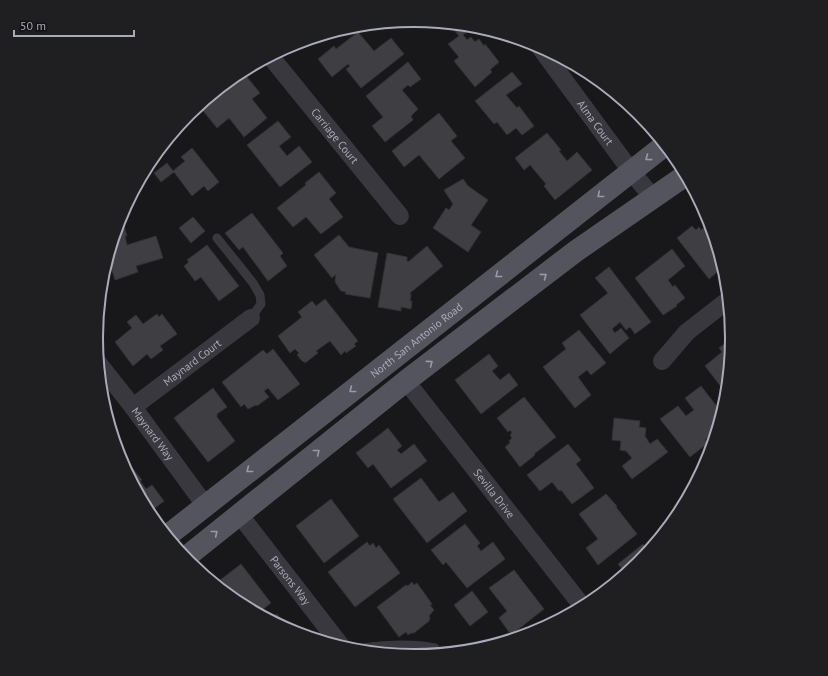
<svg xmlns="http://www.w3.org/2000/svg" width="828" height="676" font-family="'PT Sans',sans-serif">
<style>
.building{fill:#3f3f43;stroke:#323135}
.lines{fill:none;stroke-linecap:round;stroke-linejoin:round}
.service{stroke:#39383e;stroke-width:9}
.minor{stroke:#39383e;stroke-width:18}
.primary{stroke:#54545e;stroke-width:22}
.oneway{stroke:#989aa7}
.labels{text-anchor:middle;stroke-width:3;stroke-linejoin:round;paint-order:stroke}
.street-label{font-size:11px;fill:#a9abb9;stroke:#131214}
.rim{fill:none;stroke:#a9abb9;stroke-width:2}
</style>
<rect width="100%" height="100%" fill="#181719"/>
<g class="building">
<path d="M 452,24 L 474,26 L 463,35 L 467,40 L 471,37 L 475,42 L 479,39 L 484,46 L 485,44 L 499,62 L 490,70 L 492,72 L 475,87 L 454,61 L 459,57 L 448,44 L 459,36 L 450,25 Z"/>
<path d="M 358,32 L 374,51 L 391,38 L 404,54 L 361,88 L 346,69 L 350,66 L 348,64 L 332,77 L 318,59 L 334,46 L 336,49 Z"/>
<path d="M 408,62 L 421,79 L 410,87 L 408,85 L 402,90 L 418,109 L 411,116 L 413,120 L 385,142 L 372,126 L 383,117 L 366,96 Z"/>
<path d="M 242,71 L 260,93 L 252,99 L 267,118 L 244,137 L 229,118 L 217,128 L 200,107 L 227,85 L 226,83 Z"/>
<path d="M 512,72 L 522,84 L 506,95 L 517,108 L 519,106 L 534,126 L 522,135 L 516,128 L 507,135 L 497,122 L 494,124 L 475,101 Z"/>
<path d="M 627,104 L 639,113 L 647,124 L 645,126 Z"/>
<path d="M 439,113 L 457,136 L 451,141 L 465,158 L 439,179 L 419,155 L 404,167 L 392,151 Z"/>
<path d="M 278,121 L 291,137 L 279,146 L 287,156 L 299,146 L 312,162 L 280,187 L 247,145 Z"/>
<path d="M 547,133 L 561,150 L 559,151 L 567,161 L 577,152 L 592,170 L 555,200 L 544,186 L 546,184 L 530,165 L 524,170 L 515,158 Z"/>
<path d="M 192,148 L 219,182 L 208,191 L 204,186 L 192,196 L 174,172 L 161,182 L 154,173 L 167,163 L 173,171 L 185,161 L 181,157 Z"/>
<path d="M 319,172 L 336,193 L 329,199 L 343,217 L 321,234 L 306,217 L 293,227 L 277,208 L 306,185 L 305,183 Z"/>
<path d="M 463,179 L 468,186 L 488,200 L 471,225 L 481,232 L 468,252 L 433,228 L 446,208 L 449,210 L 453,204 L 444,190 Z"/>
<path d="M 252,213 L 283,253 L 280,256 L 287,266 L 268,281 L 243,247 L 239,250 L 225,233 Z"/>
<path d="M 193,217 L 205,231 L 191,243 L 179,228 Z"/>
<path d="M 123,223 L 127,236 L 125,236 L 127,245 L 156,236 L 163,258 L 136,266 L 138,272 L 115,280 L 108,257 L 118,224 Z"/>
<path d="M 710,223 L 722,262 L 720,262 L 723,267 L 709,279 L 677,238 L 692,226 L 696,230 L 699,227 L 701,230 Z"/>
<path d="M 339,235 L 349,247 L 378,253 L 370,298 L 345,294 L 346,292 L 341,291 L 335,282 L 336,274 L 332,278 L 314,255 Z"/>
<path d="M 207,245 L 239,286 L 219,301 L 201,277 L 195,281 L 184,266 L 189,262 L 187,260 Z"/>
<path d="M 427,246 L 443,266 L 410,293 L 411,295 L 410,301 L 412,301 L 411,309 L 401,307 L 401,311 L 378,307 L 387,253 L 407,257 L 407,261 L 408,262 Z"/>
<path d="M 672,249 L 685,266 L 668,280 L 673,287 L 675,285 L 685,298 L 676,305 L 677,306 L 663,315 L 635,278 Z"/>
<path d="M 609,267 L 651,322 L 635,334 L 630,327 L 626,330 L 620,322 L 612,329 L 615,333 L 621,328 L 629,338 L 610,354 L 580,315 L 608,293 L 595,278 Z"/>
<path d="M 325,299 L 358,341 L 354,344 L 356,346 L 346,353 L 345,351 L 341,355 L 330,341 L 316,351 L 318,353 L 305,363 L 304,361 L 303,362 L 297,355 L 299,353 L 295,349 L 290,353 L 278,336 L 302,317 L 298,312 L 312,301 L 316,306 Z"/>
<path d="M 157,314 L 159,317 L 162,314 L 177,334 L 160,346 L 163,350 L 151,359 L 147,354 L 133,366 L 115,342 L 132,328 L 127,322 L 136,315 L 143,324 Z"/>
<path d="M 579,330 L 606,363 L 591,375 L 587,370 L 578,377 L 591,395 L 575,408 L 543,367 L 566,349 L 562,343 Z"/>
<path d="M 732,338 L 727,384 L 722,388 L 705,366 L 722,352 L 719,348 Z"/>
<path d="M 273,349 L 300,384 L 278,400 L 268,388 L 264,391 L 269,397 L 257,406 L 256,405 L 248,409 L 244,404 L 241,407 L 222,382 L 263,350 L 267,354 Z"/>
<path d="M 489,354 L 498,366 L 492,371 L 500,380 L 509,373 L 518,385 L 481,414 L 455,380 Z"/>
<path d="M 701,386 L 722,413 L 716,432 L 705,440 L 708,443 L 690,457 L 660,419 L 678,406 L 686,416 L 694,410 L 685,398 Z"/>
<path d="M 213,388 L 227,407 L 217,414 L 217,417 L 235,441 L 208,462 L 174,418 Z"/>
<path d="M 524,397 L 556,437 L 534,454 L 535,455 L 520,467 L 505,447 L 510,443 L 509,441 L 512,438 L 510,435 L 512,433 L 510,430 L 508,432 L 497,418 Z"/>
<path d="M 614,418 L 640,421 L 639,427 L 646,428 L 645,436 L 650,444 L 657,439 L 668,452 L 632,479 L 622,466 L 632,458 L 626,451 L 620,450 L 621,441 L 612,440 Z"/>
<path d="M 388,428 L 402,446 L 397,450 L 401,454 L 414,444 L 427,461 L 391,488 L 373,464 L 368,468 L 356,453 Z"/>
<path d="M 568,444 L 581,460 L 576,464 L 594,488 L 572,504 L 561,490 L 559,491 L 552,482 L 540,491 L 527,475 Z"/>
<path d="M 120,455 L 130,469 L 132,468 L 142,480 L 140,481 L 146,489 L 152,485 L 164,501 L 149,513 L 120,459 Z"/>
<path d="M 421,478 L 439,502 L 453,492 L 467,511 L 427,543 L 393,499 Z"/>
<path d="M 606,494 L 617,506 L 616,507 L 637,534 L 598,565 L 586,548 L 598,539 L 579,514 Z"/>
<path d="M 331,499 L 359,536 L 324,563 L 296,526 Z"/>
<path d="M 465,524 L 480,543 L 477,546 L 481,551 L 493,542 L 505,559 L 467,588 L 446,562 L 443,565 L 431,550 Z"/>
<path d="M 367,542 L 370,546 L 373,543 L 376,548 L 379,545 L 400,573 L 355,607 L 328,572 Z"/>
<path d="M 643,544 L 649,551 L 639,563 L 626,574 L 618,564 Z"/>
<path d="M 241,564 L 271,603 L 258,613 L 237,602 L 215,584 Z"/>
<path d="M 514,570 L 544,609 L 511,635 L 499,618 L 507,611 L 489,588 Z"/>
<path d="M 412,582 L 414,585 L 417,583 L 432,604 L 430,605 L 434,610 L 429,616 L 430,618 L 429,621 L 414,633 L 411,633 L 408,635 L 406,632 L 399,637 L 377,607 L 406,585 L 408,586 Z"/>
<path d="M 472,591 L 488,612 L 470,626 L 454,605 Z"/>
<path d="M 277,614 L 289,630 L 269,619 Z"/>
<path d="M 546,624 L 549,625 L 533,633 L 543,625 Z"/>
</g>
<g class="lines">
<g class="service">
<path d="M 217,238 L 253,283 L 260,295 L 261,304 L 251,318"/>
<path d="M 352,650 C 377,645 410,643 435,648"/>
</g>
<g class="minor">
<path id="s1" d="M 539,46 L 631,171 L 653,198"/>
<path id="s2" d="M 270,56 L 400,216"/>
<path d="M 662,361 L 687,332 L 728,300"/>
<path id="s3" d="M 99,364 L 133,407 L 205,505"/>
<path id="s4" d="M 406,381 L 583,607"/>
<path id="s5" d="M 133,407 L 251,318"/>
<path id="s6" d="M 239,514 L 342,647"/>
</g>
<g class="primary">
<path id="s7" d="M 167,536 L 665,145"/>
<path d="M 185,558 L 406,381 L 576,251 L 686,175"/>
</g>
</g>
<defs><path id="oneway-chevron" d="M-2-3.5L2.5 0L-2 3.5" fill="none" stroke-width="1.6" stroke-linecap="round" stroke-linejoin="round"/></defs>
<g class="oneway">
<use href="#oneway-chevron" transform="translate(648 158) rotate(143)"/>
<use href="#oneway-chevron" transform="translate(600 195) rotate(142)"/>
<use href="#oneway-chevron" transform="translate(498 275) rotate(142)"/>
<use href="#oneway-chevron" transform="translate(544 276) rotate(-37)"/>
<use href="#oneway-chevron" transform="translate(430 363) rotate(-37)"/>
<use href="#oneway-chevron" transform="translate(352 390) rotate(142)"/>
<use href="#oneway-chevron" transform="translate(317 452) rotate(-39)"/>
<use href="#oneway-chevron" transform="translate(249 470) rotate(142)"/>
<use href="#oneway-chevron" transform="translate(215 533) rotate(-39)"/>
</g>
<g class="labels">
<g class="street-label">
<text dy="4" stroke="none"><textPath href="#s1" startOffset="95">Alma Court</textPath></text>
<text dy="4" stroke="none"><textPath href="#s2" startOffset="103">Carriage Court</textPath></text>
<text dy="4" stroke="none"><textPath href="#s7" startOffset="317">North San Antonio Road</textPath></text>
<text dy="4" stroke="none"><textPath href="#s5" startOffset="74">Maynard Court</textPath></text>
<text dy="4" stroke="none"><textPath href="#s3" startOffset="88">Maynard Way</textPath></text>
<text dy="4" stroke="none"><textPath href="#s4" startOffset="143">Sevilla Drive</textPath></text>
<text dy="4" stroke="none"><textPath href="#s6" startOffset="84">Parsons Way</textPath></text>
</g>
</g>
<path d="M0 0H828V676H0ZM103 338a311 311 0 1 1 622 0a311 311 0 1 1-622 0Z" fill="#1f1e21" fill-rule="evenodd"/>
<path class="rim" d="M103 338a311 311 0 1 1 622 0a311 311 0 1 1-622 0Z"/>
<path d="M14 30v6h120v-6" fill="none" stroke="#a9abb9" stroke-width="2"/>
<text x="20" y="30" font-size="12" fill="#a9abb9" stroke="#131214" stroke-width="3" paint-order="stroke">50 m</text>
</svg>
